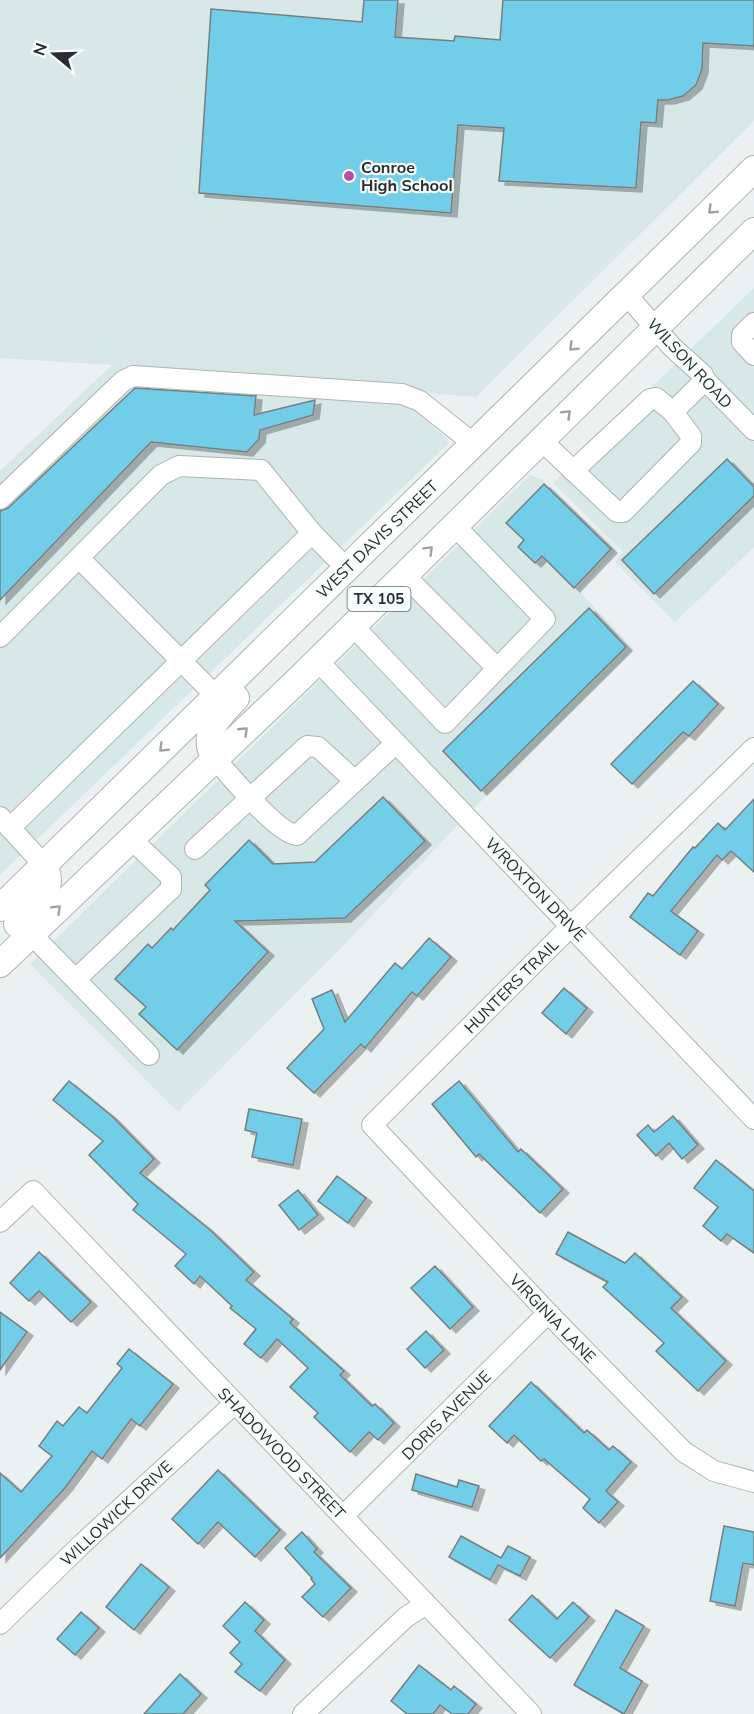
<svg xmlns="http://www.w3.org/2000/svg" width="754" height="1714" font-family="Mulish,sans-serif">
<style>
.built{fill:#d7e8e7}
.building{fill:#71cde8;stroke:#787e80;stroke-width:1.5;filter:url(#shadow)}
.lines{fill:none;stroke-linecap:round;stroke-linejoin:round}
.minor-casing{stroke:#adb4b4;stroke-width:22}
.major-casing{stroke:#adb4b4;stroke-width:28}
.minor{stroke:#fff;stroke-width:20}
.major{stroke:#fff;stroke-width:26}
.oneway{stroke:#9fa0a0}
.poi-dot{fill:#b84eb0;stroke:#f7fefe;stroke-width:2}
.labels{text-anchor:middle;stroke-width:4.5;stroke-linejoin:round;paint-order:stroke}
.shield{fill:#f7fefe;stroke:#686c6c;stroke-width:1.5}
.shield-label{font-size:15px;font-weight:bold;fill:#2a2d2d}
.poi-label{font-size:16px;font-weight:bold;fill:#2a2d2d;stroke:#f7fefe;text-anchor:start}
.street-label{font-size:16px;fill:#2a2d2d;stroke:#f7fefe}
</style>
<defs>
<filter id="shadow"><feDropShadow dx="6" dy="4" stdDeviation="0" flood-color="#0004"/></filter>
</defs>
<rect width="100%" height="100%" fill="#eaf1f0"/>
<g class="built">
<path d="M 0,0 L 754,0 L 754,121 L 476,397 L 393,390 L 450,442 L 0,875 L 0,471 L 112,365 L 0,358 Z"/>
<path d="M 754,288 L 754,547 L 675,622 L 615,562 L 623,552 L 553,483 Z"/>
<path d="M 530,475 L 542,479 L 617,549 L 579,591 L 634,649 L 475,807 L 340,949 L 178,1112 L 30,964 Z"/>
</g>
<g class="building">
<path d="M 364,0 L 398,0 L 395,37 L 454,41 L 455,36 L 500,40 L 503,0 L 754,0 L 754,46 L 703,43 L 702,69 L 696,85 L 683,96 L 668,100 L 658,100 L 656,123 L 641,122 L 636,188 L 499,181 L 504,128 L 458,125 L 451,213 L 199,193 L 211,9 L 362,22 Z"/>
<path d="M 135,388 L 256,396 L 254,415 L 315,400 L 313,415 L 260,430 L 259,439 L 247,452 L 151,442 L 0,600 L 0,511 L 8,508 Z"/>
<path d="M 727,459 L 754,487 L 754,496 L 654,594 L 622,560 Z"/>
<path d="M 544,484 L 611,549 L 574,588 L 542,556 L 535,563 L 518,547 L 524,540 L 506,523 Z"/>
<path d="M 589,608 L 626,647 L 481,791 L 443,751 Z"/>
<path d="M 693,681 L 718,704 L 689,736 L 683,732 L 632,784 L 611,764 Z"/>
<path d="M 383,797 L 425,841 L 345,918 L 235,921 L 268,952 L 177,1050 L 139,1014 L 146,1007 L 115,979 L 148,944 L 152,948 L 171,928 L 173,930 L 210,890 L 205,885 L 249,840 L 273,864 L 315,862 Z"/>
<path d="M 754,799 L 754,872 L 731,851 L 722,860 L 717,855 L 671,911 L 698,931 L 680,955 L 630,917 L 648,893 L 653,896 L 693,847 L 695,848 L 718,823 L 725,830 Z"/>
<path d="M 429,938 L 451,957 L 417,996 L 412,992 L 365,1048 L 361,1044 L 314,1093 L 287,1068 L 324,1029 L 312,999 L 332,990 L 345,1022 L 395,963 L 402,969 Z"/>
<path d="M 564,988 L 587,1008 L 566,1034 L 542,1013 Z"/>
<path d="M 69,1081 L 113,1117 L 154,1159 L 140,1173 L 209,1229 L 254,1272 L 246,1280 L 293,1319 L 290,1323 L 344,1371 L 340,1375 L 372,1406 L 375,1404 L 394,1423 L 378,1440 L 369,1432 L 350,1452 L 314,1417 L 318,1413 L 290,1387 L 308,1368 L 277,1339 L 261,1358 L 244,1344 L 256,1329 L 230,1308 L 232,1306 L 200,1276 L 194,1284 L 175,1266 L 186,1254 L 133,1210 L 138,1204 L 89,1155 L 103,1141 L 53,1100 Z"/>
<path d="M 459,1081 L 518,1152 L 521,1149 L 563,1189 L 540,1213 L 479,1154 L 476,1157 L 432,1104 Z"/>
<path d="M 249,1109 L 302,1119 L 293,1165 L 252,1157 L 257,1133 L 245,1130 Z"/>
<path d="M 673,1116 L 698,1145 L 682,1159 L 669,1143 L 656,1156 L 637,1135 L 648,1125 L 654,1132 Z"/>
<path d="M 716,1160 L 754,1191 L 754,1253 L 727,1234 L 721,1241 L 703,1226 L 718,1207 L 694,1188 Z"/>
<path d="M 337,1176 L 366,1198 L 348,1223 L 318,1201 Z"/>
<path d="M 298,1190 L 318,1215 L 299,1230 L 279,1205 Z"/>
<path d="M 568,1232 L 625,1263 L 635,1253 L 682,1297 L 671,1308 L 726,1361 L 698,1391 L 656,1351 L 664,1343 L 603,1287 L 608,1282 L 556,1254 Z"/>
<path d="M 39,1252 L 91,1302 L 71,1322 L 39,1291 L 29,1301 L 10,1283 Z"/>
<path d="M 435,1266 L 473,1307 L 450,1329 L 411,1288 Z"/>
<path d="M 0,1312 L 27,1332 L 0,1370 Z"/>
<path d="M 426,1331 L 444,1350 L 425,1368 L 407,1349 Z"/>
<path d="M 129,1349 L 173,1384 L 140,1426 L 131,1419 L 102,1459 L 92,1451 L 65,1488 L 0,1558 L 0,1473 L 21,1492 L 52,1456 L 39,1446 L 57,1421 L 63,1426 L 79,1407 L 87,1413 L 122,1368 L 117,1364 Z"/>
<path d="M 531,1382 L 584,1433 L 587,1430 L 609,1450 L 613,1446 L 631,1462 L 606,1491 L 618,1502 L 599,1523 L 583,1508 L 590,1499 L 544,1459 L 541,1461 L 514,1435 L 507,1443 L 489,1426 Z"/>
<path d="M 218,1470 L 280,1530 L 255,1557 L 218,1522 L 198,1544 L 172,1519 Z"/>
<path d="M 416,1474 L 457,1487 L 459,1480 L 479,1486 L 472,1507 L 412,1490 Z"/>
<path d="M 724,1526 L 754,1532 L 754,1565 L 743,1563 L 735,1606 L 710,1601 Z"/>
<path d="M 302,1532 L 317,1549 L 314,1552 L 351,1588 L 323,1617 L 302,1597 L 315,1584 L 311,1579 L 312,1578 L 285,1548 Z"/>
<path d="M 461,1536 L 501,1558 L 508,1546 L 530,1557 L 520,1576 L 498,1565 L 490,1580 L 449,1557 Z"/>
<path d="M 141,1564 L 169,1587 L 134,1630 L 106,1607 Z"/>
<path d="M 532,1595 L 557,1619 L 573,1602 L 589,1617 L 550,1658 L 509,1620 Z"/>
<path d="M 245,1602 L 264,1620 L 255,1631 L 285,1660 L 260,1691 L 235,1672 L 242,1664 L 230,1653 L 240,1642 L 223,1626 Z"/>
<path d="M 616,1610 L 644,1626 L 620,1668 L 642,1681 L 624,1714 L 574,1685 Z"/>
<path d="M 81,1612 L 99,1628 L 75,1655 L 57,1639 Z"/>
<path d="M 419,1665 L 451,1690 L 454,1686 L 476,1704 L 468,1714 L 452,1714 L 440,1705 L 433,1714 L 407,1714 L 391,1701 Z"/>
<path d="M 180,1674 L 201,1694 L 183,1714 L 144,1714 Z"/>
</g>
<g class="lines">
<g class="minor-casing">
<g id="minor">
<path d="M 626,294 L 672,347 L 703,375 L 705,380 L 754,430"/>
<path d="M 754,323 L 742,335 L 742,342 L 754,355"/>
<path d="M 541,440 L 617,512 L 623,512 L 691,443 L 691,436 L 673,412 L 705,380"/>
<path d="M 573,471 L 650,399 L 656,398 L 673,412"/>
<path d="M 0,499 L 123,381 L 133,376 L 402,394 L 420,401 L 474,444"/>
<path d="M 79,558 L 216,696"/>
<path d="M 404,575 L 497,668"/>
<path d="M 353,626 L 445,723 L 545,619 L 454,525"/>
<path d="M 0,637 L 161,475 L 179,466 L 261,470 L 312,533 L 347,569"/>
<path d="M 317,660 L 754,1119"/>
<path d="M 754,748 L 571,926 L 372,1125 L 548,1313 L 684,1452 L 714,1471 L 754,1482"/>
<path d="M 215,759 C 231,776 276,833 297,835 L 396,743"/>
<path d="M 0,817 L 44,865"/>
<path d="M 10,828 L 312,533"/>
<path d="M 195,849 L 307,746 L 318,747 L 355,781"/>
<path d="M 31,934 L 149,1055"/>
<path d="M 76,979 L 171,889 L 171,877 L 131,839"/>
<path d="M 0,1222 L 33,1191 L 531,1714"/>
<path d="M 343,1516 L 548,1313"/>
<path d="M 0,1624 L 82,1544 L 234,1404"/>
<path d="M 303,1714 L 406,1617 L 425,1605"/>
</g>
</g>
<g class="major-casing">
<g id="major">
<path d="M 215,759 C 200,733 219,716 236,698"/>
<path d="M 0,908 L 754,169"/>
<path d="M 17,924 C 35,906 57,892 44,865"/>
<path d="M 0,964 L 300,678 L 754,231"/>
</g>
</g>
<use href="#minor" class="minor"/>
<use href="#major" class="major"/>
</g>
<defs><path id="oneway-chevron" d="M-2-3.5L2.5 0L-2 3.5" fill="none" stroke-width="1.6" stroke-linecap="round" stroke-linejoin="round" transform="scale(1.5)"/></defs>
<g class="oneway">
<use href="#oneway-chevron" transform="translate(712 210) rotate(136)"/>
<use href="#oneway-chevron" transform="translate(573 347) rotate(135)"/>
<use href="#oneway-chevron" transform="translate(567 414) rotate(-44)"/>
<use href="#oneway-chevron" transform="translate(429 550) rotate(-45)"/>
<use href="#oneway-chevron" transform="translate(244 731) rotate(-44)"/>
<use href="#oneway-chevron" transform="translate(163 748) rotate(136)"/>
<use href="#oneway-chevron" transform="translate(57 909) rotate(-44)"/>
</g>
<circle class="poi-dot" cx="349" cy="176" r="6"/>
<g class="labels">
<rect class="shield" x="347.5" y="587" width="63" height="24" rx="4.5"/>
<g class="shield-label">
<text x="379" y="604">TX 105</text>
</g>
<g class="poi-label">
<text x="361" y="173">Conroe<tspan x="361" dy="18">High School</tspan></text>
</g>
<g class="street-label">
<text transform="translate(690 363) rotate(47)" y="6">WILSON ROAD</text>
<text transform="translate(377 539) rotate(-44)" y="6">WEST DAVIS STREET</text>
<text transform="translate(536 889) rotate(46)" y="6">WROXTON DRIVE</text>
<text transform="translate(511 986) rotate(-45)" y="6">HUNTERS TRAIL</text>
<text transform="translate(553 1318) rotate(46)" y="6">VIRGINIA LANE</text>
<text transform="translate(446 1415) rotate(-45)" y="6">DORIS AVENUE</text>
<text transform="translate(282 1453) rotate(46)" y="6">SHADOWOOD STREET</text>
<text transform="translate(116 1513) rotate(-43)" y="6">WILLOWICK DRIVE</text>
</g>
</g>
<g transform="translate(54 54) rotate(289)" stroke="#f7fefe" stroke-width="4.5" paint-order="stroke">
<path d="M0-4.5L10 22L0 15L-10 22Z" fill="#2a2d2d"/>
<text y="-9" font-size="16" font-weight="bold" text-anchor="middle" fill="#2a2d2d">N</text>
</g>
</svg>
